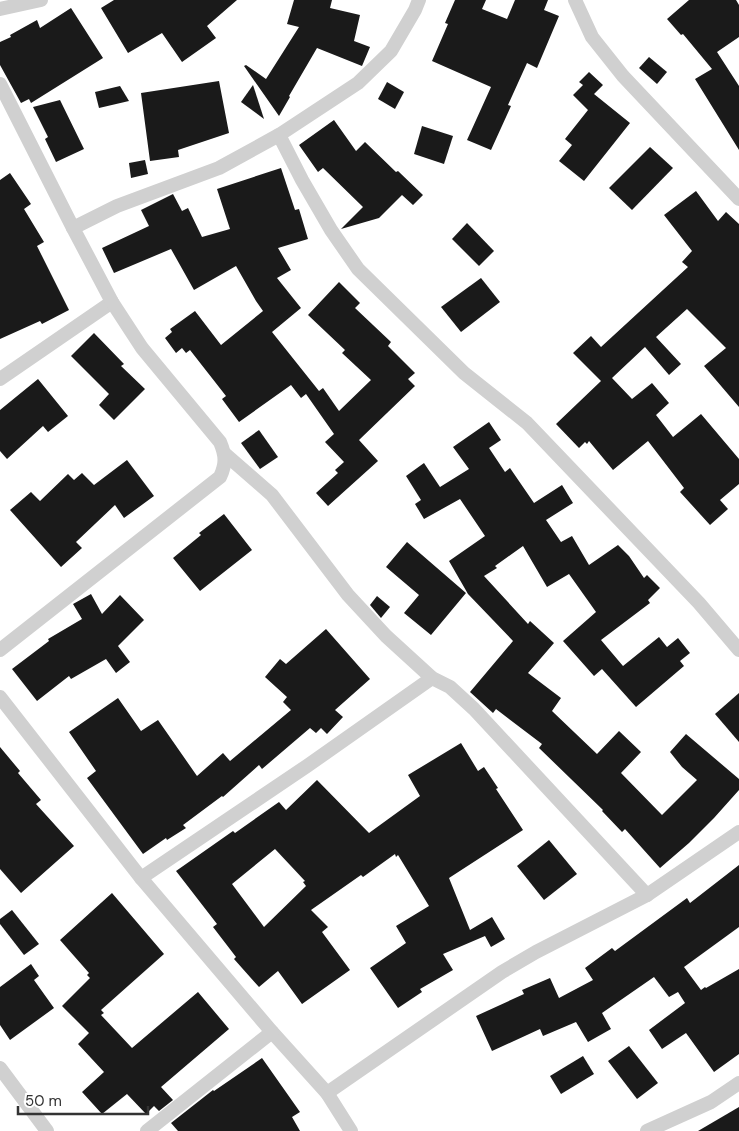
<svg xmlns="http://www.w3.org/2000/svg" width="739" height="1131" font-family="'DM Sans',sans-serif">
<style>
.building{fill:#1a1a1a;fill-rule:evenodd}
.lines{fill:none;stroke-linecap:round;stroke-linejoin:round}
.street{stroke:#d0d0d0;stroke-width:14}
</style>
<rect width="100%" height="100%" fill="#fff"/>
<g class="building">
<path d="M 114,0 L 237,0 L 207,26 L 216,38 L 182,62 L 162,33 L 128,53 L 101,8 Z"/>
<path d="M 294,0 L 332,0 L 330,8 L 360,15 L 354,41 L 370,47 L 362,66 L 317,48 L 289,96 L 290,97 L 279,116 L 244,66 L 246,65 L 266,79 L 299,27 L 287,24 Z"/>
<path d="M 455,0 L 486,0 L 482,9 L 507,19 L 515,0 L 548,0 L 544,10 L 559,16 L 537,68 L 527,63 L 508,105 L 511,106 L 491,150 L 467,140 L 491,87 L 432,61 L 448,24 L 445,23 Z"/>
<path d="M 689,0 L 736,0 L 739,5 L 739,37 L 717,52 L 739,86 L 739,150 L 695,79 L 712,69 L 683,34 L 681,35 L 667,19 Z"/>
<path d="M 71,8 L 103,58 L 31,103 L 29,99 L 21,103 L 0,65 L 0,42 L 11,37 L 10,35 L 37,20 L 40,28 Z"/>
<path d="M 649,57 L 667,72 L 657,84 L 639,68 Z"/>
<path d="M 589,72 L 603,85 L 594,94 L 630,123 L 584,181 L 559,161 L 572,145 L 565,139 L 588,110 L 573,95 L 583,85 L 579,82 Z"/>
<path d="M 219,81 L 229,133 L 178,150 L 179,157 L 150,161 L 141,93 Z"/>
<path d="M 387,82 L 404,92 L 395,109 L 378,99 Z"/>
<path d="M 253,85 L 264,119 L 241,102 Z"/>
<path d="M 120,86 L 129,101 L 99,108 L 95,92 Z"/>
<path d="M 60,100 L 84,149 L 56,162 L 45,139 L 48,137 L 33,107 Z"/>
<path d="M 334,120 L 356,151 L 365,142 L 396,172 L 398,171 L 423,195 L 413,205 L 402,195 L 379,218 L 341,229 L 363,207 L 323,168 L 318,172 L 299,145 Z"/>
<path d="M 422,126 L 453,136 L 444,164 L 414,154 Z"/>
<path d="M 650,147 L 673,168 L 632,210 L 609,188 Z"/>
<path d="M 145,160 L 148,174 L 131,178 L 129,163 Z"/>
<path d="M 281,168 L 295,210 L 299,209 L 308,239 L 278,248 L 291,270 L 277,278 L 301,308 L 272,332 L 319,391 L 323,388 L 339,411 L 371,380 L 342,353 L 345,350 L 308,315 L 339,282 L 360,303 L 355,308 L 391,342 L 388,346 L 415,373 L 408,379 L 415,386 L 359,440 L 378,461 L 328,506 L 316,493 L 338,473 L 335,470 L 344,462 L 325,442 L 334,434 L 306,394 L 301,398 L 291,385 L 239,422 L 222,399 L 226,396 L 190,350 L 186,353 L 182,348 L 176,353 L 165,338 L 172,332 L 170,329 L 195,311 L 221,345 L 263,311 L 256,301 L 236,266 L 194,290 L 171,249 L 114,273 L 102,248 L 149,226 L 141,210 L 173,194 L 182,211 L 188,208 L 202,237 L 230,229 L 217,189 Z"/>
<path d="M 10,173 L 31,204 L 24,209 L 44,242 L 37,246 L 69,310 L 42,324 L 40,321 L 0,339 L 0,180 Z"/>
<path d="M 696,191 L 718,221 L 726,212 L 739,224 L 739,407 L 704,366 L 726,348 L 687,309 L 656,337 L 681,364 L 669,375 L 645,347 L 612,378 L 632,399 L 652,383 L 669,403 L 656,415 L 673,437 L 701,414 L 739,459 L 739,484 L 720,500 L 728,509 L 710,525 L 680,492 L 684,488 L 648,441 L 613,470 L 589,441 L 587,444 L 585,442 L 579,448 L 556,424 L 601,381 L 573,353 L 591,336 L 601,347 L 688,267 L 682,262 L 692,251 L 664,215 Z"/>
<path d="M 467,223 L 494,251 L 479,266 L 452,239 Z"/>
<path d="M 481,278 L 500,302 L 461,332 L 441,307 Z"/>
<path d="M 94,333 L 124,364 L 121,366 L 145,389 L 114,420 L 99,405 L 109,394 L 71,356 Z"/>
<path d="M 38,379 L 68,416 L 48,432 L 43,426 L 7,459 L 0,451 L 0,410 Z"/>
<path d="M 489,422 L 501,440 L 489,448 L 505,472 L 510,468 L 534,503 L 562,485 L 573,503 L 546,520 L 561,542 L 572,536 L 589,565 L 618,545 L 629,556 L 644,578 L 647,575 L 660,588 L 648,600 L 650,603 L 601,640 L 623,666 L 659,637 L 667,647 L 678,638 L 690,653 L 680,661 L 684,666 L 636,707 L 602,669 L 594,676 L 563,641 L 596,612 L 569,574 L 547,587 L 523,546 L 495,566 L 497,568 L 484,576 L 528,624 L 530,621 L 554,643 L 528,673 L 561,698 L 552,711 L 597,754 L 619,731 L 641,752 L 621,773 L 662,815 L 697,780 L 682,767 L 670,752 L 686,734 L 739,779 L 739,790 L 714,818 L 689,843 L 660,868 L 625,829 L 622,832 L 602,811 L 603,810 L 539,748 L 542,744 L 496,709 L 493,713 L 470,692 L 513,641 L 468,594 L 449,561 L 485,536 L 460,499 L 424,519 L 415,504 L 421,500 L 406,476 L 424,463 L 440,487 L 469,469 L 453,447 Z"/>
<path d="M 259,430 L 278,457 L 260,469 L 241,443 Z"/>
<path d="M 127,460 L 154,496 L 124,518 L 115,505 L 76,542 L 82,548 L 61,567 L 10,510 L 31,492 L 40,501 L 68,474 L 74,480 L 82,473 L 94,485 Z"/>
<path d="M 224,514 L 252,550 L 200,591 L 173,558 L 201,535 L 199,533 Z"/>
<path d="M 407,542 L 466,593 L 431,635 L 404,613 L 419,595 L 386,567 Z"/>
<path d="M 91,594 L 102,614 L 120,595 L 144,620 L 118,646 L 130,662 L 116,673 L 106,659 L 71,679 L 69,676 L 37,701 L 12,669 L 49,641 L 48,639 L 82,619 L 73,604 Z"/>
<path d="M 377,596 L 390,607 L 381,618 L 370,605 Z"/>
<path d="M 326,629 L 370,679 L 335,710 L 343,717 L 327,734 L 321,728 L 316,733 L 310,728 L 262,769 L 259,765 L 223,797 L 222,796 L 183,825 L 186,828 L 167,840 L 166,838 L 143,854 L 87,778 L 96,771 L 69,732 L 118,698 L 141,731 L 158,720 L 197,776 L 223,753 L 230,761 L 291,710 L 283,702 L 287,697 L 265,677 L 280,659 L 286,664 Z"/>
<path d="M 739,693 L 739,742 L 715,714 Z"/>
<path d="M 461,743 L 478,771 L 484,767 L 498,788 L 496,789 L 523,830 L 449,878 L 470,930 L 492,917 L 505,939 L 491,947 L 485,936 L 443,954 L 453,970 L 420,989 L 422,992 L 398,1008 L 370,968 L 406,943 L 396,926 L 429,906 L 398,855 L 396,857 L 395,854 L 363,877 L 361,875 L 311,910 L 328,927 L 322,932 L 350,970 L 302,1004 L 278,971 L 259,987 L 234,959 L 236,957 L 213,927 L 217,924 L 176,871 L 233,831 L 235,833 L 279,802 L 286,810 L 317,780 L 369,833 L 420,796 L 408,775 ZM 275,849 L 305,881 L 303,882 L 306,886 L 264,927 L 232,884 Z"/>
<path d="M 0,747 L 20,771 L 18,773 L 41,800 L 36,804 L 74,846 L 21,893 L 0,869 Z"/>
<path d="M 549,840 L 577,874 L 544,900 L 517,866 Z"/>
<path d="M 739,865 L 739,927 L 684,967 L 701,990 L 705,987 L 706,988 L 739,969 L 739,1054 L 714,1072 L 686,1033 L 662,1049 L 649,1030 L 685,1003 L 678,992 L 669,997 L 654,977 L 602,1013 L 611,1029 L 588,1042 L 576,1022 L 543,1036 L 540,1029 L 492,1051 L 476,1016 L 524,994 L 522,990 L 550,978 L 559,998 L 593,980 L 585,968 L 612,948 L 615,951 L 687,898 L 690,903 Z"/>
<path d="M 112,893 L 164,954 L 101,1010 L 104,1013 L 101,1015 L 132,1048 L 198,992 L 229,1029 L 161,1087 L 173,1100 L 159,1111 L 154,1106 L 146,1114 L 127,1094 L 102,1114 L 82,1092 L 104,1072 L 78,1044 L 89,1033 L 62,1006 L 90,978 L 87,975 L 89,973 L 60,940 Z"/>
<path d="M 12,910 L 39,944 L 24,955 L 0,924 L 0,919 Z"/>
<path d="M 31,964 L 39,976 L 34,980 L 54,1008 L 10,1040 L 0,1025 L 0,987 Z"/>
<path d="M 629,1046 L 658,1083 L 637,1099 L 608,1061 Z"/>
<path d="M 583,1056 L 594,1074 L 561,1094 L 550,1076 Z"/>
<path d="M 262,1058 L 300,1112 L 292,1117 L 300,1131 L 178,1131 L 171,1123 L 213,1090 L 214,1091 Z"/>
<path d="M 739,1107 L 739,1131 L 698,1131 Z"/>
</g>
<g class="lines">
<g class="street">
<path d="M 575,0 L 592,37 L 623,76 L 739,199"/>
<path d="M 0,9 L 41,0"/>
<path d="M 0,84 L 73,228"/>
<path d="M 279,135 L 302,180 L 331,230 L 358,269 L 464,373 L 527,423 L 699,603 L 739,650"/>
<path d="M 0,379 L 112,302"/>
<path d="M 225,454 L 272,495 L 348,595 L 386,636 L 432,678 L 450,687 L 474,709 L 647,895"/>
<path d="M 0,650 L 220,477 C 226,464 226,456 220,442 L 142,348 L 112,302 L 73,228 L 117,206 L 219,168 L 279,135 L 358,83 L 391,51 L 415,10 L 419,0"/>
<path d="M 0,697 L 141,878 L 272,1032 L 327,1093 L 351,1131"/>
<path d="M 141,878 L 307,766 L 432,678"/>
<path d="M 0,1068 L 47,1131"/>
<path d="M 327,1093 L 502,972 L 536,952 L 647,895 L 739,832"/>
<path d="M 147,1131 L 272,1032"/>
<path d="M 647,1131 L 711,1102 L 739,1083"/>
</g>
</g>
<path d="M18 1106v8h130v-8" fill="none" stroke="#333333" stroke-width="2.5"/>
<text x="25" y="1106" font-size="15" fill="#333333" stroke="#ffffff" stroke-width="4" paint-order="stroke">50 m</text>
</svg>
